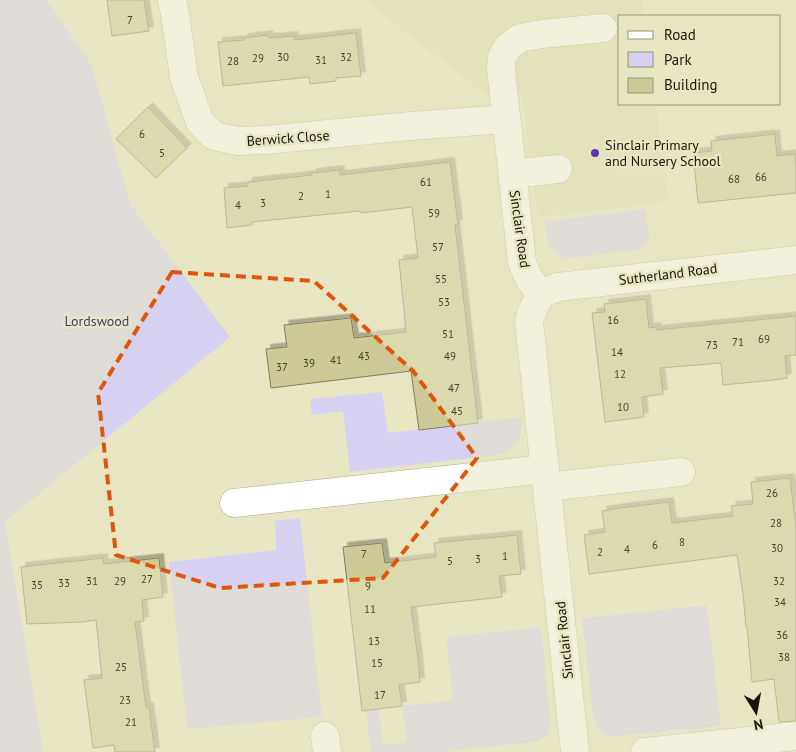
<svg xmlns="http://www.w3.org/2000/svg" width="796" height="752" font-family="'PT Sans',sans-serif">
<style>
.built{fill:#e0ddb1}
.green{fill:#d6d1f1}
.building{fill:#ceca97;stroke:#817f5e;filter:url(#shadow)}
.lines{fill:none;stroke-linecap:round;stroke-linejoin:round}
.minor-casing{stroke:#acaa87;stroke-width:29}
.minor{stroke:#fff;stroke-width:28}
.marked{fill:none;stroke:#de560c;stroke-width:4;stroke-dasharray:10 6;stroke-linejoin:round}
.poi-dot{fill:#5d36ae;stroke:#e8e6c2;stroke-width:2}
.labels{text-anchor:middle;stroke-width:5;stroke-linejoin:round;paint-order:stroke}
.number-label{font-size:11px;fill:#46442d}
.street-label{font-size:14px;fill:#18170a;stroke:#e8e6c2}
.poi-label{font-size:14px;fill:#18170a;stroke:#e8e6c2;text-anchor:start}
.park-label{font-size:14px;fill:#4a3b76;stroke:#e8e6c2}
</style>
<defs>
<filter id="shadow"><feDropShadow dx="4.5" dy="-4.5" stdDeviation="0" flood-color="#0004"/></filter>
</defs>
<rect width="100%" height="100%" fill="#e8e6c2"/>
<path class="built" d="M 364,0 L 643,0 L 645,16 L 620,16 L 620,104 L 656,104 L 668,202 L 538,218 L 521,91 L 486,95 Z"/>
<g class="green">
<path d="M 0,0 L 47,0 L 92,66 L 130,204 L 230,337 L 5,522 L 43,752 L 0,752 Z"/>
<path d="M 645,209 L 649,240 L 640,250 L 563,259 L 549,247 L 545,221 Z"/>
<path d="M 382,392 L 388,433 L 521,417 C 524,435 518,442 505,454 L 350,472 L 343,411 L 312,415 L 310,399 Z"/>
<path d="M 300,518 L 322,716 L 283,721 L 187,729 L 169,562 L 276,550 L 275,521 Z"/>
<path d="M 707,605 L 721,726 L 610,737 L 599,731 L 593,717 L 582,618 Z"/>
<path d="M 541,627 L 551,727 L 547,736 L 536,742 L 442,752 L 371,752 L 366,710 L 379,709 L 383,745 L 407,742 L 402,706 L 453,700 L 446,637 Z"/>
</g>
<g class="building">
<path d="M 107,0 L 144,0 L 149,31 L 112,36 Z"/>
<path d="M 356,33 L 361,76 L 336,78 L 336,81 L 310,84 L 309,77 L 223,86 L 218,42 L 244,40 L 244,38 L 268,35 L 269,38 L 294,36 L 294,40 Z"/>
<path d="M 148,107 L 187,148 L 156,178 L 116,139 Z"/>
<path d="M 775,134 L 777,156 L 795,154 L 796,167 L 796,193 L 698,203 L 693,153 L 712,151 L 711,141 Z"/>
<path d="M 450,162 L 458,224 L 455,225 L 478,423 L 419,430 L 411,371 L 271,388 L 266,349 L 287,347 L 284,325 L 351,318 L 354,338 L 406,332 L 399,260 L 418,258 L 412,207 L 361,213 L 360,211 L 252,222 L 252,225 L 227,228 L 224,188 L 248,186 L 248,182 L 312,175 L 312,173 L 340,170 L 340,175 Z"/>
<path d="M 646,299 L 649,328 L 656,327 L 656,330 L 796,316 L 796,355 L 785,356 L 787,378 L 774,380 L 723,385 L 721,363 L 660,368 L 663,394 L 642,397 L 644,417 L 605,422 L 592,313 L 605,312 L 604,304 Z"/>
<path d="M 790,478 L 796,527 L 796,721 L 779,722 L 774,679 L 752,682 L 747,627 L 746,627 L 743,594 L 737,555 L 589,574 L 584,535 L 605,532 L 602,511 L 620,508 L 669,502 L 672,523 L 733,516 L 731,506 L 753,504 L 751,482 Z"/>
<path d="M 517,535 L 521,574 L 499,576 L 502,597 L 411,607 L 418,659 L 420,682 L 399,685 L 402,706 L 362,711 L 343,547 L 382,543 L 385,563 L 436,557 L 434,543 Z"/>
<path d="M 103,558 L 104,564 L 159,558 L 163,597 L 142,600 L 144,621 L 135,622 L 146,707 L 149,707 L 155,752 L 115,752 L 114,745 L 93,748 L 84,680 L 102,678 L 96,620 L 82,622 L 27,624 L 21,567 Z"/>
</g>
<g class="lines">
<g class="minor-casing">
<g id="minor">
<path d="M 172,0 L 175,14 L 184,77 L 200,122 L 214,136 L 238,141 L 266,140 L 410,126 L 506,119"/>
<path d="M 513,174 L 558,169"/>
<path d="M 541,294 L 533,309 L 529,321 L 575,752"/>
<path d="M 541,294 L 529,279 L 522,262 L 501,69 L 502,57 L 508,47 L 520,38 L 542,34 L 603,28"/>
<path d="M 541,294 L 558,287 L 796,260"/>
<path d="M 547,487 L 681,472"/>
<path d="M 234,503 L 545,469"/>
<path d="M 325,736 L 327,752"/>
<path d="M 645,752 L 796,736"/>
</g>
</g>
<use href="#minor" class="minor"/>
</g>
<path d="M0 0H796V752H0ZM 172,272 L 314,281 L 413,371 L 477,458 L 383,578 L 220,588 L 116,555 L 98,393 Z" fill="#e8e6c2" fill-opacity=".55" fill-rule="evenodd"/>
<path class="marked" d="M 172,272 L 314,281 L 413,371 L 477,458 L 383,578 L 220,588 L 116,555 L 98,393 Z"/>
<circle class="poi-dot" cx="595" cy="153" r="5"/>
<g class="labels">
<g class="number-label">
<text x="130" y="24">7</text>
<text x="283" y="61">30</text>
<text x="346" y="61">32</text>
<text x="258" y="62">29</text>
<text x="321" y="64">31</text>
<text x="233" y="65">28</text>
<text x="142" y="138">6</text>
<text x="162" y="157">5</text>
<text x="761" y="181">66</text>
<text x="734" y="183">68</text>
<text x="426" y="186">61</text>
<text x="328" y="198">1</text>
<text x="301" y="200">2</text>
<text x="263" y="207">3</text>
<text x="238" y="209">4</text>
<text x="434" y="217">59</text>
<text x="438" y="251">57</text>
<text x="441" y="283">55</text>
<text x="444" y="306">53</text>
<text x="613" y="324">16</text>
<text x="448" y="338">51</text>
<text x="764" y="343">69</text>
<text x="738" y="346">71</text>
<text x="712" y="349">73</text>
<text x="617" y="356">14</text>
<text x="364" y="360">43</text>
<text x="450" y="360">49</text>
<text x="336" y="364">41</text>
<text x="309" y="367">39</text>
<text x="282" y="371">37</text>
<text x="620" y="378">12</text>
<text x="454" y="392">47</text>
<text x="623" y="411">10</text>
<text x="457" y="415">45</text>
<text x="772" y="497">26</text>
<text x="776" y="527">28</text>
<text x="682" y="546">8</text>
<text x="655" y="549">6</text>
<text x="777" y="552">30</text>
<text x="627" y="553">4</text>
<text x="600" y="556">2</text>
<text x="364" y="558">7</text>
<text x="505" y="560">1</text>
<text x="478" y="563">3</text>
<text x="450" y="565">5</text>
<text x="147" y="583">27</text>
<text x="92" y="585">31</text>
<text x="120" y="585">29</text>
<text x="779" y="585">32</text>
<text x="64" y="587">33</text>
<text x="37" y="589">35</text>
<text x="368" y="590">9</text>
<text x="780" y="606">34</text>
<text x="370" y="613">11</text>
<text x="782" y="639">36</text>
<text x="374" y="645">13</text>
<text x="784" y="661">38</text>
<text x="377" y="667">15</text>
<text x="121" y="671">25</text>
<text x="380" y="699">17</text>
<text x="125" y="704">23</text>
<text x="131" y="726">21</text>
</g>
<g class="street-label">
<text transform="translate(288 138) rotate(-4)" y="5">Berwick Close</text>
<text transform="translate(520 229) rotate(82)" y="5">Sinclair Road</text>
<text transform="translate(668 274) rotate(-7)" y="5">Sutherland Road</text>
<text transform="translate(564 640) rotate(-96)" y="5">Sinclair Road</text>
</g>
<g class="poi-label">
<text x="605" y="150">Sinclair Primary<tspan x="605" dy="16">and Nursery School</tspan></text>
</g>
<g class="park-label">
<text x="97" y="326">Lordswood</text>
</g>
</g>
<rect x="618" y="15" width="162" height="90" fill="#e8e6c2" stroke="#959378"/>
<rect x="628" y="31" width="25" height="8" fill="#ffffff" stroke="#959378"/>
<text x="664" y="40" font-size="15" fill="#18170a">Road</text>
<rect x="628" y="52" width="25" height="15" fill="#d6d1f1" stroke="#959378"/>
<text x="664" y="65" font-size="15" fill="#18170a">Park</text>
<rect x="628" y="78" width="25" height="15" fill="#ceca97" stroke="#959378"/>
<text x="664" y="90" font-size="15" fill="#18170a">Building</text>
<g transform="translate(756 712) rotate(169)" stroke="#e8e6c2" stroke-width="4" paint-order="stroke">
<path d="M0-4L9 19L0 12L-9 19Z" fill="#18170a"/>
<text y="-8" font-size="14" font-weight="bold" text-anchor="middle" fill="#18170a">N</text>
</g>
</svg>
